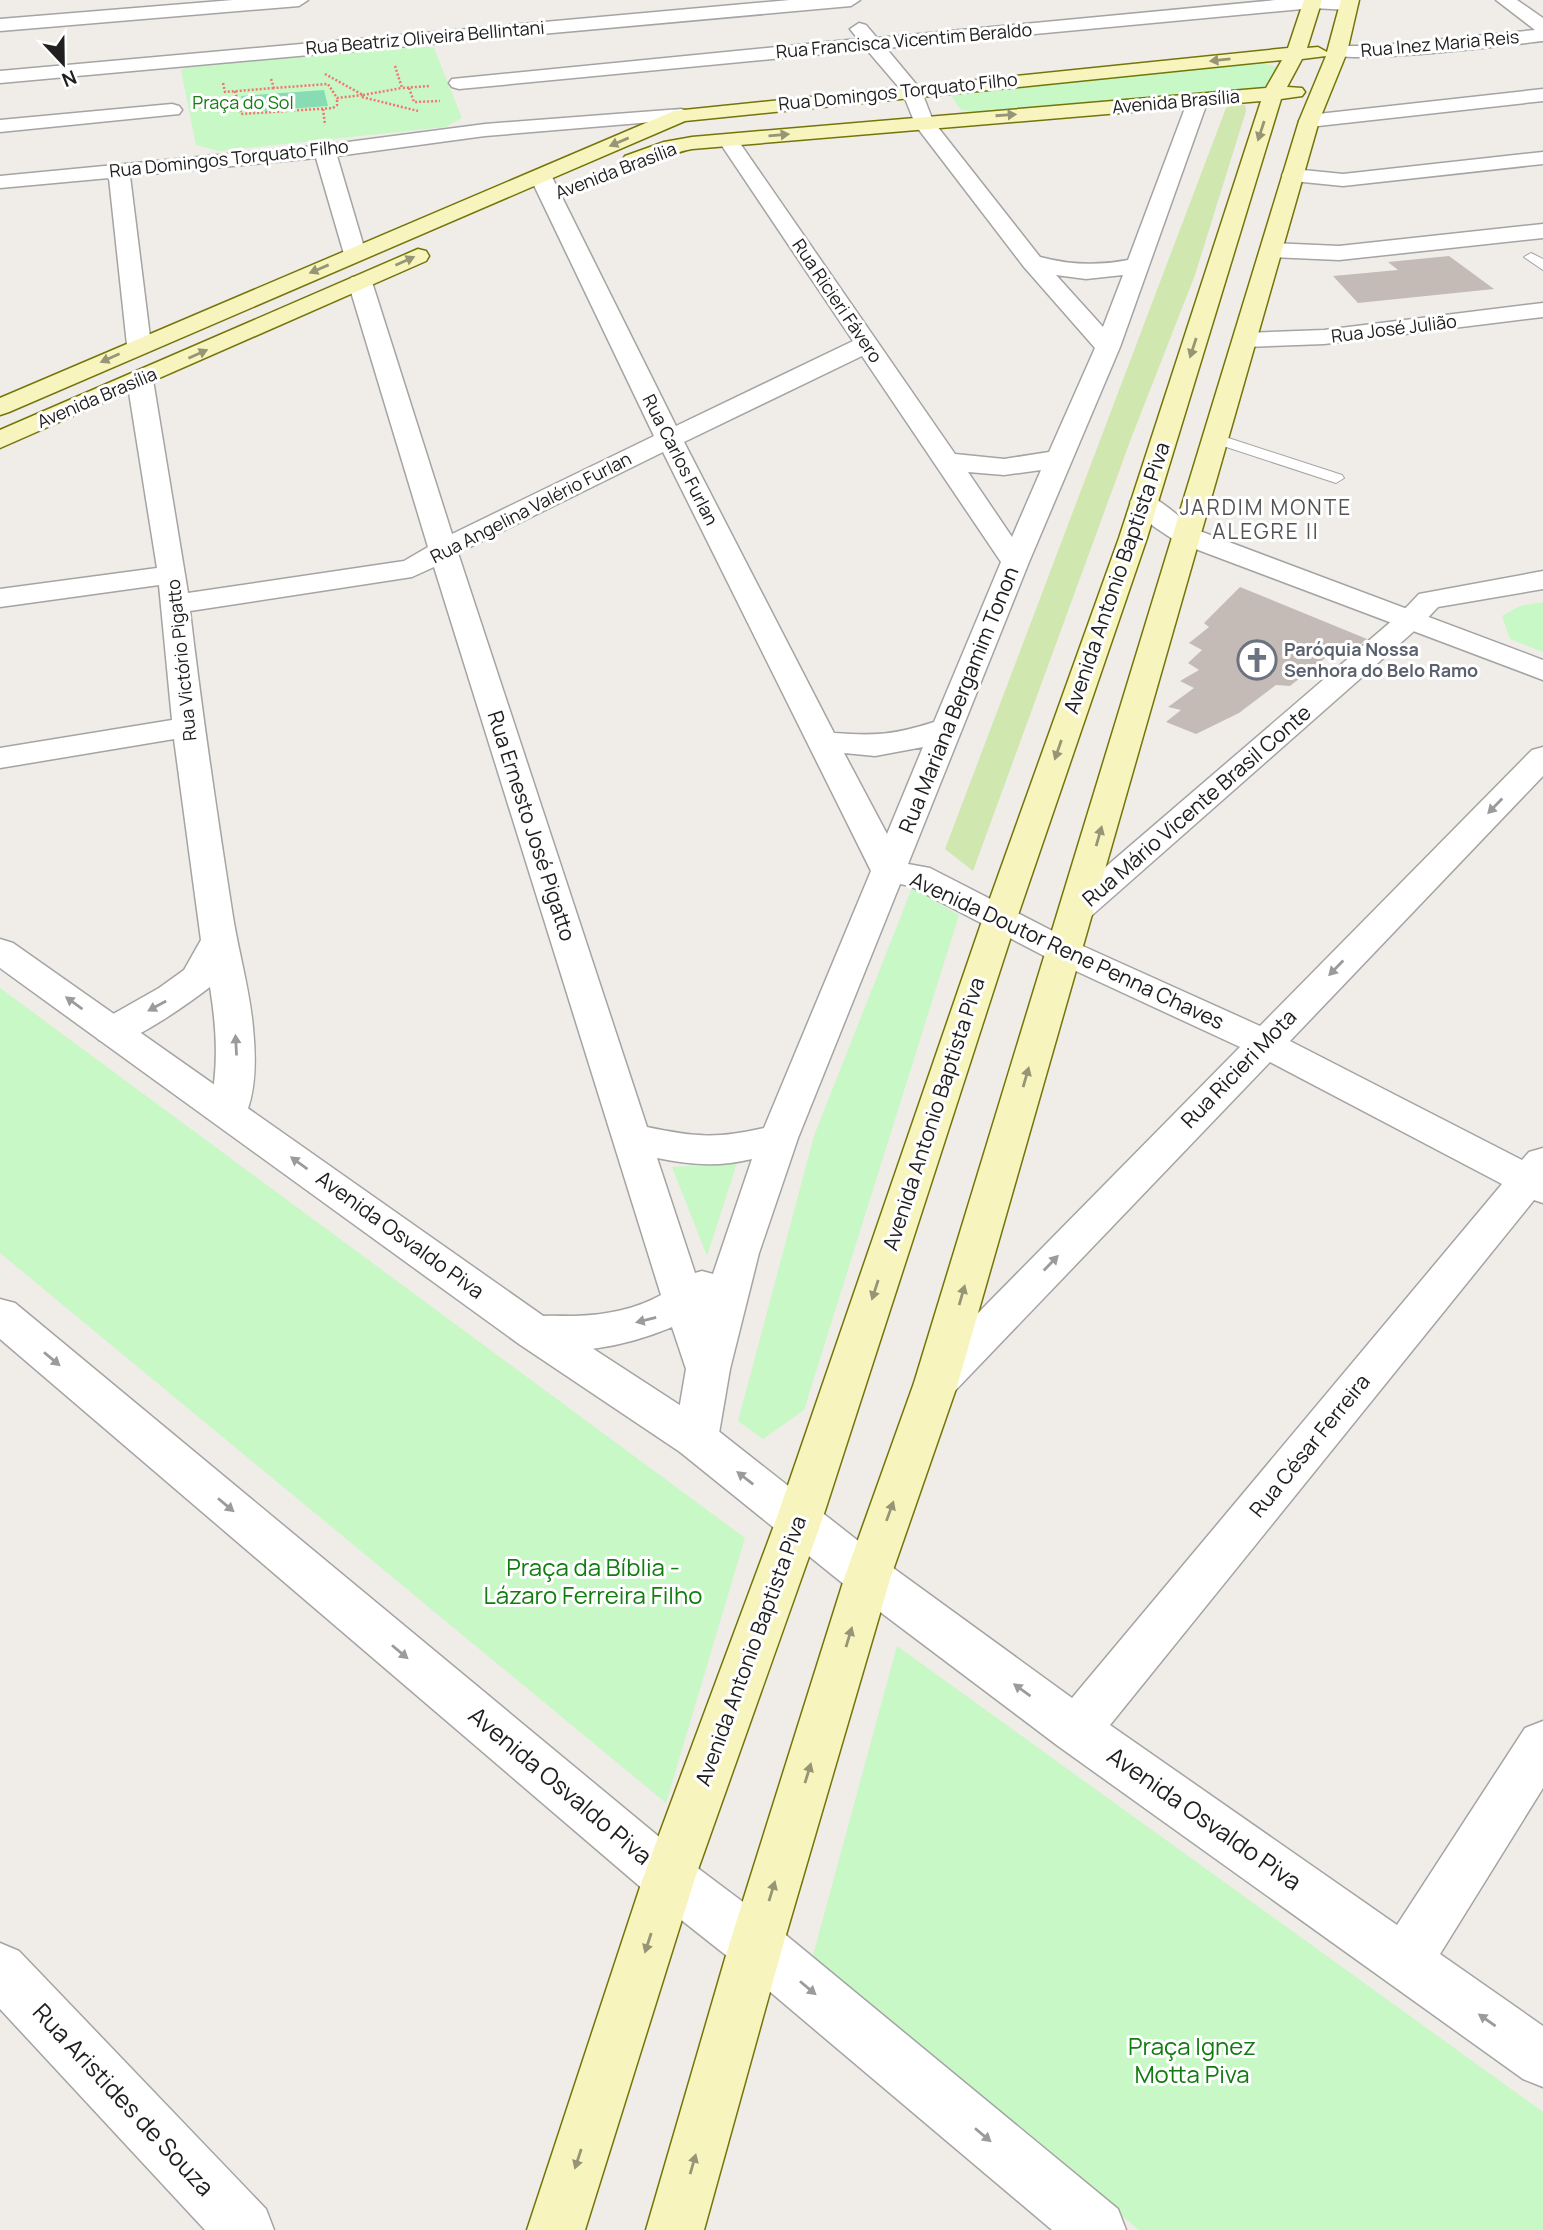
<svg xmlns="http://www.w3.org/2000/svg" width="1543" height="2230" font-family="Manrope,sans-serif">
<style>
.grass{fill:#d0e8af}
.park{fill:#c7f8c6}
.pitch{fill:#88dcb3}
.building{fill:#c5bbb6}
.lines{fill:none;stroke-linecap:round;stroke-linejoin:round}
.service-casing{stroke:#a4a4a4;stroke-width:2}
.minor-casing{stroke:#a4a4a4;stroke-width:3}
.tertiary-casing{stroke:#a4a4a4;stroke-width:3}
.secondary-casing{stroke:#737509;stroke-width:3}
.path{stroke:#f57373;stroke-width:2.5;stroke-dasharray:2 2;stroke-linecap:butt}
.service{fill:#fff;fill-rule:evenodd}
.minor{fill:#fff;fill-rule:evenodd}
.tertiary{fill:#fff;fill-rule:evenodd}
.secondary{fill:#f7f5bd;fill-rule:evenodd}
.oneway{fill:#969576}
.oneway2{fill:#9b9b9b}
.labels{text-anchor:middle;stroke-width:6;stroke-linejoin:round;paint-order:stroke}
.far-street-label{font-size:18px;fill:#202020;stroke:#fff}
.far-park-label{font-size:18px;fill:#117c10;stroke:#fff}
.far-worship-label{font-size:18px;font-weight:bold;fill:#5b616d;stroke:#fff;text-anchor:start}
.far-quarter-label{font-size:21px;letter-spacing:2px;fill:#535353;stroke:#fff}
.street-label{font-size:21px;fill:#202020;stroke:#fff}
.near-park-label{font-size:24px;fill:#117c10;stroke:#fff}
.near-street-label{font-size:24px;fill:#202020;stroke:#fff}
</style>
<rect width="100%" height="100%" fill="#f0ece7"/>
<path class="grass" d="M 1233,104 L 1245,105 L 1246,111 L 1195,275 L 1132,436 L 973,871 L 945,849 L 1226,108 Z"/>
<g class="park">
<path d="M 414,44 L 434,48 L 462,118 L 445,127 L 219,151 L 196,145 L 181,70 L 197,62 Z"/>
<path d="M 1259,62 L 1280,68 L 1267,87 L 1259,89 L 977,112 L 961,110 L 950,94 Z"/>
<path d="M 1543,602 L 1543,652 L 1510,639 L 1502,616 L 1520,606 Z"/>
<path d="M 912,888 L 959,915 L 804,1410 L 763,1439 L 738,1421 L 814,1136 Z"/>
<path d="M 0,988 L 745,1538 L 666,1803 L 0,1253 Z"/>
<path d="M 737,1163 L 707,1256 L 672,1167 Z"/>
<path d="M 897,1646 L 1543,2112 L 1543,2230 L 1139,2230 L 812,1959 Z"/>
</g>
<path class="pitch" d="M 324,90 L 328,106 L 246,112 L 241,96 Z"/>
<g class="building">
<path d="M 1449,256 L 1494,289 L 1358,303 L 1333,276 L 1398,270 L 1388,262 Z"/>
<path d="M 1240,587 L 1367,639 L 1345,657 L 1329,655 L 1290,686 L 1276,685 L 1239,713 L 1196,734 L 1166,722 L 1181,710 L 1168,707 L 1194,688 L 1180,681 L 1199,670 L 1188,663 L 1202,650 L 1189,643 L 1209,627 L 1204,623 Z"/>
</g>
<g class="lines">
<g class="service-casing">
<g id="service">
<path d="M 1531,253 L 1543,259 L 1543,270 L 1524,257 Z"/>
<path d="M 1216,434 L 1342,475 L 1344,478 L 1336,483 L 1330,481 L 1211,442 L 1208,439 Z"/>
</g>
</g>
<g class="minor-casing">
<g id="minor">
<path d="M 233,0 L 308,0 L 299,6 L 0,31 L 0,19 Z"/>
<path d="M 790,0 L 860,0 L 851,6 L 0,83 L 0,71 Z"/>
<path d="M 1276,0 L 1355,0 L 1358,4 L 1349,10 L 1313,8 L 886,48 L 921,90 L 933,121 L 1040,257 C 1070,265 1098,266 1128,260 L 1188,100 L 1191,96 L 1205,96 L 1208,100 L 1120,347 L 1029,562 L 908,864 L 930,868 L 1076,943 L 1260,1026 L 1532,750 L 1543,747 L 1543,776 L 1290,1041 L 1522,1160 L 1529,1152 L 1543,1148 L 1543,1203 L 1534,1200 L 1110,1725 L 1397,1925 L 1525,1728 L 1543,1721 L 1543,1788 L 1440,1954 L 1543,2026 L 1543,2087 L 1523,2079 L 1058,1746 L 851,1590 L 845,1576 L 851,1562 L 868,1556 L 885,1562 L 1072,1698 L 1502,1184 L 1270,1062 L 951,1395 L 936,1400 L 921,1395 L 914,1383 L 921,1371 L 1240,1047 L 1050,959 L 910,886 L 900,884 L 798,1138 L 759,1253 L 730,1369 L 718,1439 L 712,1452 L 696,1457 L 680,1452 L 674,1439 L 686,1369 L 672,1327 C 627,1346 566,1359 519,1344 L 513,1332 L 519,1320 C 537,1314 555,1316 574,1316 C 605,1315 634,1310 661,1295 L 434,567 L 412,577 L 190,611 C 202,713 217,815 233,917 C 239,954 250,991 253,1028 C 256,1058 257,1095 242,1122 L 228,1126 L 214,1122 L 209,1112 C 219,1069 217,1030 210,987 C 189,1003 139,1039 115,1043 C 109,1044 104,1041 99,1040 L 94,1031 L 99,1022 L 159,988 L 184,970 L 201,940 L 174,739 L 0,768 L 0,748 L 172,720 L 159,585 L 0,607 L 0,589 L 157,568 L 127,380 L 131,375 L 140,372 L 149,375 L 153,380 L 188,593 L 404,561 L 428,547 L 348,282 L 352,277 L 368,277 L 372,282 L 452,534 L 654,436 L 530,177 L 533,172 L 549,172 L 552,177 L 676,426 L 853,341 L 718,140 L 721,136 L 735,136 L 955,454 L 1004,459 L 1049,452 L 1095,348 L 1024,267 L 916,126 L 902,91 L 867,50 L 459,89 L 452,87 L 449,83 L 452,79 L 858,39 L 850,29 L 859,23 L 866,25 L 877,38 ZM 1056,275 L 1086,279 L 1123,275 L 1103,327 ZM 862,356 L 1001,562 L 934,722 C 894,735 875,736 834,733 L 684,442 ZM 663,452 L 871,871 L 764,1128 C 717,1139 694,1137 647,1127 L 458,553 ZM 1041,470 L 1012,537 L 968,472 L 1004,475 ZM 923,747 L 887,834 L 844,753 L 875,756 ZM 657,1158 C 690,1165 719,1167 752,1159 L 713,1274 L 702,1271 L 695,1273 Z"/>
<path d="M 1496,0 L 1517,0 L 1543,18 L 1543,41 C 1514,44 1339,67 1327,52 L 1337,46 L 1374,46 L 1535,30 Z"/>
<path d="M 1543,89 L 1543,101 L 1309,127 L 1302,125 L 1299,121 L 1302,117 L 1309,115 Z"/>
<path d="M 172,104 L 179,106 L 182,110 L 179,114 L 0,132 L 0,120 Z"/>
<path d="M 681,109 L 688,111 L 691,115 L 688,119 L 485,136 L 337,156 L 366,254 L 363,259 L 347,259 L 344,254 L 316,158 L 130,176 L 151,345 L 148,350 L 139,352 L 130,350 L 127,345 L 109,178 L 0,188 L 0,176 L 325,145 L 485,124 Z"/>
<path d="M 1543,152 L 1543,164 L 1343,186 L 1293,181 L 1285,180 L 1282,175 L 1285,170 L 1293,169 L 1343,174 Z"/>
<path d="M 1543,224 L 1543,238 L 1339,260 L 1271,257 L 1263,255 L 1260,250 L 1263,245 L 1271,243 L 1339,246 Z"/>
<path d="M 1543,303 L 1543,317 L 1324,344 L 1245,347 L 1236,345 L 1233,340 L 1236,335 L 1245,333 L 1324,330 Z"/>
<path d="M 1543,571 L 1543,589 L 1438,607 L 1421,625 L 1090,917 L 1078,920 L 1066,917 L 1061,909 L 1066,901 L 1401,613 L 1419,594 Z"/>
<path d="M 756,1919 L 775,1926 L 1118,2209 L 1126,2230 L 1052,2230 L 737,1964 L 729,1945 L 737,1926 Z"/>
<path d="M 0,1943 L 19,1951 L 266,2209 L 274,2230 L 205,2230 L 0,2009 Z"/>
</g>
</g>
<g class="tertiary-casing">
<g id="tertiary">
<path d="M 1144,494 C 1159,497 1182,520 1197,530 L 1543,660 L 1543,680 L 1177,542 L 1153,526 L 1130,502 L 1134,496 Z"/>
<path d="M 0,939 L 13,943 L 549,1320 L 712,1426 L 885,1562 L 891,1576 L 885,1590 L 868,1596 L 851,1590 L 680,1452 L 519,1344 L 0,968 Z"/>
<path d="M 0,1299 L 15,1303 L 687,1860 L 775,1926 L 783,1945 L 775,1964 L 756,1971 L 737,1964 L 651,1896 L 0,1339 Z"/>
</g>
</g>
<g class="secondary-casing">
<g id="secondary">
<path d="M 1304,0 L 1322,0 L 1307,48 L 1318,47 L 1327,52 L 1341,0 L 1359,0 L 1347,52 L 1319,121 L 958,1383 L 891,1576 L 783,1945 L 704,2230 L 646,2230 L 729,1945 L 845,1576 L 914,1383 L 1299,121 L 1326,56 L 1302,59 L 1287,87 L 1302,88 L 1305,92 L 1302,96 L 1281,99 L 1147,538 L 1017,918 L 822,1520 L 695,1878 L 585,2230 L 527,2230 L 643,1878 L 776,1520 L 983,918 L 1119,538 L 1261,101 L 692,149 C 671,152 645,170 625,166 L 622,161 L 625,156 L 664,142 L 692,137 L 1266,88 L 1282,60 L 685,121 L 9,412 L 0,415 L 0,398 L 674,111 L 1288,48 Z"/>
<path d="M 418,249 L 426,251 L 429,256 L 426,261 L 0,448 L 0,430 Z"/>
</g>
</g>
<g class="path">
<path d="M 395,66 L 402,88 L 430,86"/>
<path d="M 271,79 L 274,88 L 328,84 L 337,98 L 363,95 L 325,74"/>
<path d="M 223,83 L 225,92 L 274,88"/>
<path d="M 409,88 L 414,102 L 440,101"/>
<path d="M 235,91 L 241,114 L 333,108 L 337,105 L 337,98"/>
<path d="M 363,95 L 402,88"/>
<path d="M 362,97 L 418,111"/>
<path d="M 199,106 L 238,103"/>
<path d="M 323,109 L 325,125"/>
</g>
<use href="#service" class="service"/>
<use href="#minor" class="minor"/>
<use href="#tertiary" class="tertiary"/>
<use href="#secondary" class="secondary"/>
</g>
<defs><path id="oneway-solid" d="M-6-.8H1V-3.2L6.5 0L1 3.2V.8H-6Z" transform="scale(1.75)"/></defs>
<g class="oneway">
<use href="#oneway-solid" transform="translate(1220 60) rotate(174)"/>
<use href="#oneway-solid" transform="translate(1006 115) rotate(-4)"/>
<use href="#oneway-solid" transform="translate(1261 131) rotate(108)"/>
<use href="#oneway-solid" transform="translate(779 135) rotate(-5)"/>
<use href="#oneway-solid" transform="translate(619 142) rotate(157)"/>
<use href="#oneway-solid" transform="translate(405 261) rotate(-24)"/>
<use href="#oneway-solid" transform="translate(319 269) rotate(157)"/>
<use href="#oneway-solid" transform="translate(1193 348) rotate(108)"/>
<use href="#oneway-solid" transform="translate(198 354) rotate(-24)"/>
<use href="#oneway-solid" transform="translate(110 358) rotate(156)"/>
<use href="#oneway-solid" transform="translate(1058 750) rotate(109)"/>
<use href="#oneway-solid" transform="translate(1099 836) rotate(-74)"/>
<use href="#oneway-solid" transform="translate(1026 1077) rotate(-74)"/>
<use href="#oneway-solid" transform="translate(875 1290) rotate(108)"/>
<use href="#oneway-solid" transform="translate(962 1295) rotate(-74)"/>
<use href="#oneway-solid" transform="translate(890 1511) rotate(-70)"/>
<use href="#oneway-solid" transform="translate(849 1637) rotate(-73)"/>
<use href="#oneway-solid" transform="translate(808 1773) rotate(-73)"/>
<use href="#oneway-solid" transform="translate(772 1891) rotate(-73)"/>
<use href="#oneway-solid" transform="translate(648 1943) rotate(108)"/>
<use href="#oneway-solid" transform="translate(578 2159) rotate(108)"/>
<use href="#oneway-solid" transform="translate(693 2164) rotate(-74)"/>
</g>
<g class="oneway2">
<use href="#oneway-solid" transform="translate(1495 806) rotate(134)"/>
<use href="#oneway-solid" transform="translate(1336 968) rotate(134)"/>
<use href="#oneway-solid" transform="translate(74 1003) rotate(-144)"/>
<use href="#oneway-solid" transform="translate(157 1006) rotate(151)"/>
<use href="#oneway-solid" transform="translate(236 1045) rotate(-93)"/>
<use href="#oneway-solid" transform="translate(299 1163) rotate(-144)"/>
<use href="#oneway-solid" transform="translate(1051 1263) rotate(-46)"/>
<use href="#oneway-solid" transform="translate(646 1320) rotate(166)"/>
<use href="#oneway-solid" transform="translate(52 1359) rotate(40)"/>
<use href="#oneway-solid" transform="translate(745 1478) rotate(-142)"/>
<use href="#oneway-solid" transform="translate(226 1505) rotate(40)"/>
<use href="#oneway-solid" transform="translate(400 1652) rotate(40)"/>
<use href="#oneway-solid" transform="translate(1022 1690) rotate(-144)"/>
<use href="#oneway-solid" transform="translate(808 1988) rotate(40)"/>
<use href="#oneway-solid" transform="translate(1487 2020) rotate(-145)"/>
<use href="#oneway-solid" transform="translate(983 2135) rotate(40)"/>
</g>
<defs>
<g id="church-ring" transform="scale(2.0125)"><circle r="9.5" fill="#fff" stroke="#6b7280" stroke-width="1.5"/><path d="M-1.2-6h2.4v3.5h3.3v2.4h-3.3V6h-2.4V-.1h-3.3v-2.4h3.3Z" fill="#6b7280"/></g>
</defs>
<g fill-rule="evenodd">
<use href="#church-ring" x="1257" y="660"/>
</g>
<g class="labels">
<g class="far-street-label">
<text transform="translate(425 38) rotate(-5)" y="6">Rua Beatriz Oliveira Bellintani</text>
<text transform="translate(904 41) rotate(-5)" y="6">Rua Francisca Vicentim Beraldo</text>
<text transform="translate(1440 44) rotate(-5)" y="6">Rua Inez Maria Reis</text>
<text transform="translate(898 92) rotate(-6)" y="6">Rua Domingos Torquato Filho</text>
<text transform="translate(1176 102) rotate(-5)" y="6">Avenida Brasília</text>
<text transform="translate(229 159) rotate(-6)" y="6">Rua Domingos Torquato Filho</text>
<text transform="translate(616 171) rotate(-21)" y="6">Avenida Brasília</text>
<text transform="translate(837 301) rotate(56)" y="6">Rua Ricieri Fávero</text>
<text transform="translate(1394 329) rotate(-7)" y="6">Rua José Julião</text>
<text transform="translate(97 398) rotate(-23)" y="6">Avenida Brasília</text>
<text transform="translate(680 460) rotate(63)" y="6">Rua Carlos Furlan</text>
<text transform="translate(531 508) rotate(-27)" y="6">Rua Angelina Valério Furlan</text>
<text transform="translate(182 660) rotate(-96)" y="6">Rua Victório Pigatto</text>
</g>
<g class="far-park-label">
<text x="243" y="109">Praça do Sol</text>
</g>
<g class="far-worship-label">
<text x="1284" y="656">Paróquia Nossa<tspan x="1284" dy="21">Senhora do Belo Ramo</tspan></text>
</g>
<g class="far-quarter-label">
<text x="1266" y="515">JARDIM MONTE<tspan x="1266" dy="24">ALEGRE II</tspan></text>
</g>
<g class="street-label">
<text transform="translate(1117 578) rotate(-71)" y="7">Avenida Antonio Baptista Piva</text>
<text transform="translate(959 700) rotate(-68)" y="7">Rua Mariana Bergamim Tonon</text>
<text transform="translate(1197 806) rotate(-41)" y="7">Rua Mário Vicente Brasil Conte</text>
<text transform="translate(531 826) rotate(72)" y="7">Rua Ernesto José Pigatto</text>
<text transform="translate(1067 951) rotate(25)" y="7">Avenida Doutor Rene Penna Chaves</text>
<text transform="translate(1239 1069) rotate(-46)" y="7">Rua Ricieri Mota</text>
<text transform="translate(934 1114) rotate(-72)" y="7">Avenida Antonio Baptista Piva</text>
<text transform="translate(400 1235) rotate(36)" y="7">Avenida Osvaldo Piva</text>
<text transform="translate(1310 1446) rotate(-51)" y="7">Rua César Ferreira</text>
<text transform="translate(751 1651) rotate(-70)" y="7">Avenida Antonio Baptista Piva</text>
</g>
<g class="near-park-label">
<text x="593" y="1576">Praça da Bíblia -<tspan x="593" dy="28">Lázaro Ferreira Filho</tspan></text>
<text x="1192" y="2055">Praça Ignez<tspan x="1192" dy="28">Motta Piva</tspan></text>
</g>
<g class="near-street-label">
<text transform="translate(560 1786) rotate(40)" y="8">Avenida Osvaldo Piva</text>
<text transform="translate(1204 1819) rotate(35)" y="8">Avenida Osvaldo Piva</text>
<text transform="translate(123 2100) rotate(47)" y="8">Rua Aristides de Souza</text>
</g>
</g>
<g transform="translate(63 63) rotate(158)" stroke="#ffffff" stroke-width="5" paint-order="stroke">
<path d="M0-5L12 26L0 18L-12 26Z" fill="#202020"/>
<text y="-10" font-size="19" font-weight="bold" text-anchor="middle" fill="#202020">N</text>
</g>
</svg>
